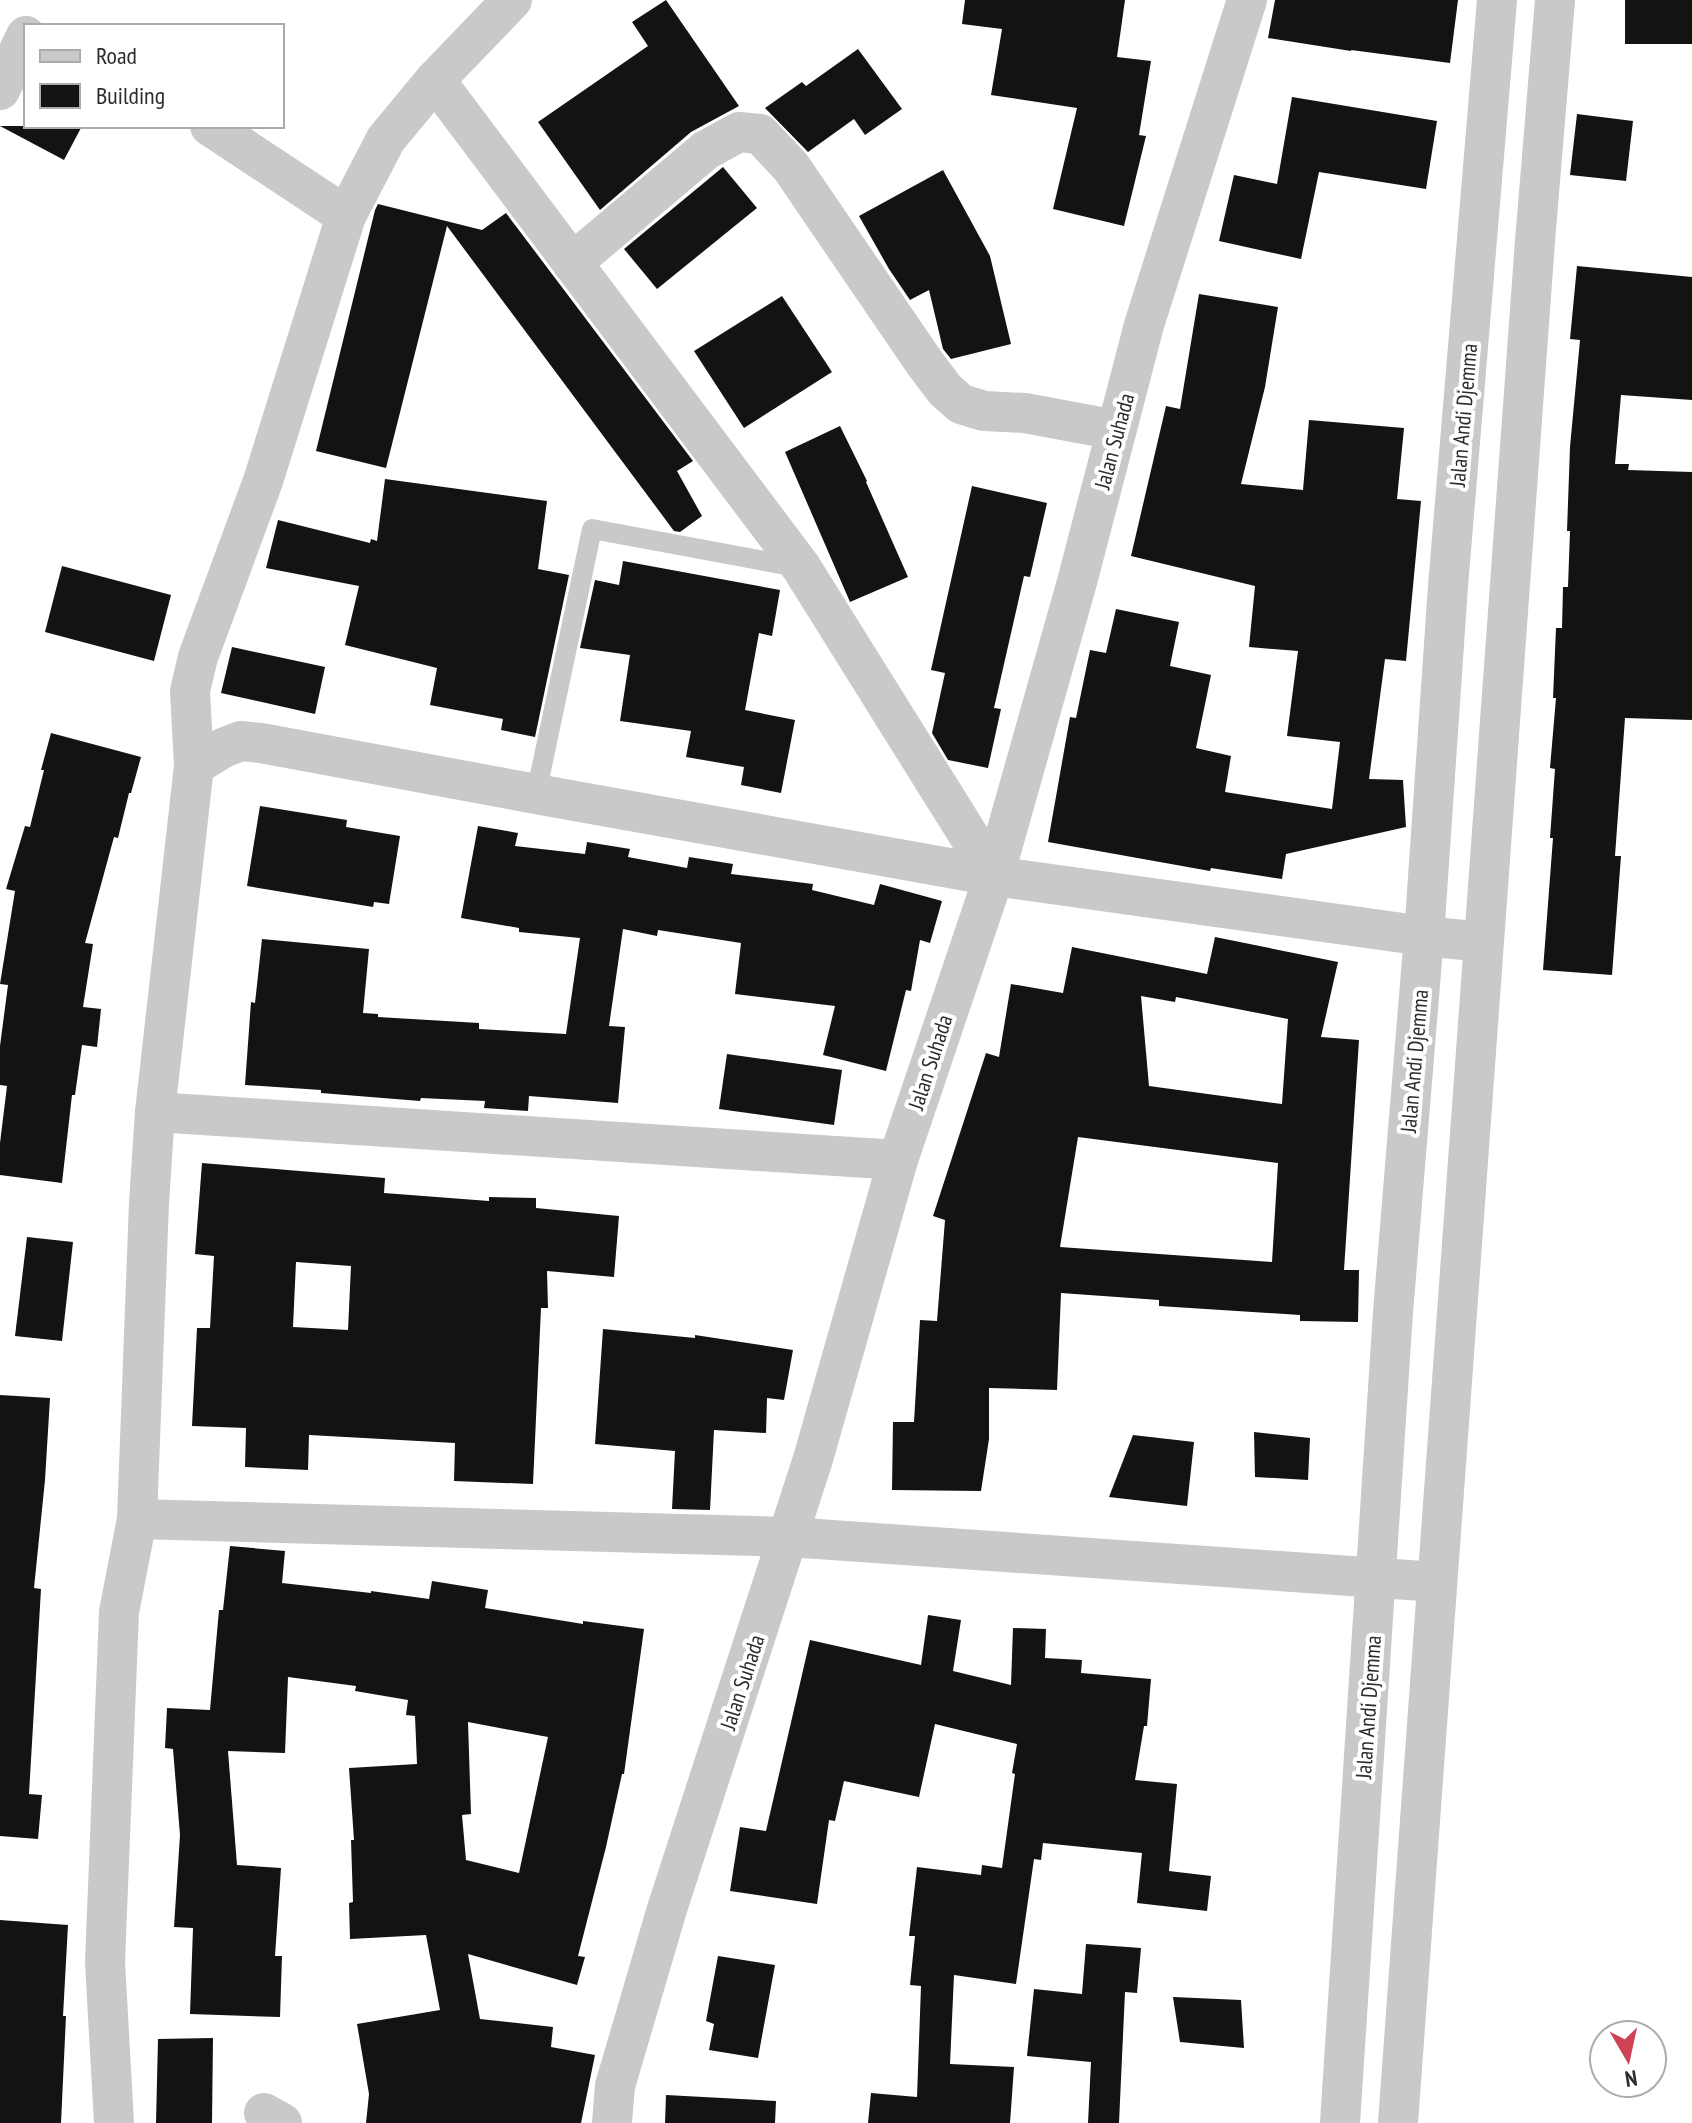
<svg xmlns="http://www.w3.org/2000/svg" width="1692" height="2123" font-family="'PT Sans Narrow',sans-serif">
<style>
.building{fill:#131313;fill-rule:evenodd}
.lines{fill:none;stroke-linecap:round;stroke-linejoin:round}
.lane{stroke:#c9c9c9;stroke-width:20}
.street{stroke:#c9c9c9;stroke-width:40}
.labels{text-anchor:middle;stroke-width:8;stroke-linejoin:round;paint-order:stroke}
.street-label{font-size:22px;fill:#2c2c2c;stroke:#fff}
</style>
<rect width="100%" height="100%" fill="#fff"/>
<g class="building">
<path d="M 666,0 L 739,106 L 691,132 L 600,210 L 538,122 L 648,46 L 632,22 Z"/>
<path d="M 965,0 L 1125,0 L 1117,57 L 1151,61 L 1139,135 L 1146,136 L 1124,226 L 1053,209 L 1077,108 L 991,95 L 1002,29 L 962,24 Z"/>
<path d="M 1275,0 L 1458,0 L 1450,63 L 1351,50 L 1351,51 L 1268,38 Z"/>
<rect x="1625" y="0" width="67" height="44"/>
<path d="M 858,49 L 902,109 L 865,135 L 854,119 L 808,152 L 765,108 L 802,82 L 806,86 Z"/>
<path d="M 1292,97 L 1437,121 L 1426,189 L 1319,172 L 1301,259 L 1219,241 L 1234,175 L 1277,184 Z"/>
<path d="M 1577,114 L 1633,121 L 1626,181 L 1570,175 Z"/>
<path d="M 0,126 L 82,126 L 64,160 Z"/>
<path d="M 723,167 L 757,208 L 657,289 L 624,249 Z"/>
<path d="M 943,170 L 990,256 L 1011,344 L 951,359 L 943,349 L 929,290 L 910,300 L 889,269 L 859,216 Z"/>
<path d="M 378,204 L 482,230 L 506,213 L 693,461 L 677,471 L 702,516 L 680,532 L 674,531 L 447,226 L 386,468 L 316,451 L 375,210 Z"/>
<path d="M 1577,266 L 1692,277 L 1692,400 L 1621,395 L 1615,464 L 1629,464 L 1628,470 L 1692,472 L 1692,720 L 1625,718 L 1615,856 L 1621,856 L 1612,975 L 1543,970 L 1553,838 L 1550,838 L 1555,769 L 1550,768 L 1556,698 L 1553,698 L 1556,628 L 1562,628 L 1563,587 L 1568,587 L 1570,531 L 1567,531 L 1570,447 L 1580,340 L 1570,339 Z"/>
<path d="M 1199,294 L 1278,307 L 1265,387 L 1241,484 L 1303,490 L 1309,420 L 1404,428 L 1397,499 L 1421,501 L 1406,661 L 1385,659 L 1369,779 L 1403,780 L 1406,827 L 1286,854 L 1282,879 L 1211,868 L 1210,871 L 1048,842 L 1070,717 L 1076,718 L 1090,650 L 1106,653 L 1116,609 L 1179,622 L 1170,666 L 1211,675 L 1196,748 L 1231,756 L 1225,792 L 1332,809 L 1340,742 L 1287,736 L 1298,651 L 1249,647 L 1255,586 L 1131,556 L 1166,406 L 1180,409 Z"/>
<path d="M 782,296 L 832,372 L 744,428 L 694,351 Z"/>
<path d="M 840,426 L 867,481 L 866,482 L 908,577 L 850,602 L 785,452 Z"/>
<path d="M 385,479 L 547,501 L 538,569 L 569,575 L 535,737 L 501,730 L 503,719 L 430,705 L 437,668 L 345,645 L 359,586 L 266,568 L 278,520 L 370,543 L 371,539 L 377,541 Z"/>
<path d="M 972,486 L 1047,503 L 1030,577 L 1024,576 L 994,708 L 1001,709 L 988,768 L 948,760 L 932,733 L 945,673 L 931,670 Z"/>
<path d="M 623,561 L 780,590 L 772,636 L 759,633 L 745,710 L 795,720 L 781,793 L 741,785 L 744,767 L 686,757 L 691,731 L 620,721 L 630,655 L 580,648 L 595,580 L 619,585 Z"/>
<path d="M 62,566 L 171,595 L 154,661 L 45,632 Z"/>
<path d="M 232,647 L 325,667 L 315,714 L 221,693 Z"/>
<path d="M 51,733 L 141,757 L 131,793 L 129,793 L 118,838 L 114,837 L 85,943 L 93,944 L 83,1007 L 101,1009 L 97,1047 L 82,1045 L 75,1095 L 72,1095 L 62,1183 L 0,1175 L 0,1143 L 7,1086 L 0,1085 L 0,1046 L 8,985 L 0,984 L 15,891 L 6,889 L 25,826 L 30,827 L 44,770 L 41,770 Z"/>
<path d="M 260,806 L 347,820 L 346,827 L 400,836 L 389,904 L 374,902 L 373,907 L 247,886 Z"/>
<path d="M 478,826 L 518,833 L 515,846 L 585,854 L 587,842 L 630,849 L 628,857 L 687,868 L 689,857 L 733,864 L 731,874 L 813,884 L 812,890 L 874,905 L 880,884 L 942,901 L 930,943 L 920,940 L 911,991 L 906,990 L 886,1071 L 823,1055 L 835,1006 L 735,994 L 741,943 L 658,930 L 657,936 L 623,929 L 609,1026 L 625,1027 L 618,1103 L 529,1096 L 528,1111 L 484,1108 L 485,1101 L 421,1098 L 420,1101 L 321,1093 L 321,1090 L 245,1085 L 251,1002 L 255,1003 L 262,939 L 369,949 L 363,1013 L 378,1014 L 378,1017 L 479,1023 L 479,1029 L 566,1034 L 580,938 L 519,932 L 519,928 L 461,918 Z"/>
<path d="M 1215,937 L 1338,962 L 1321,1037 L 1359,1040 L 1344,1270 L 1359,1270 L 1358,1322 L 1300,1321 L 1300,1315 L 1159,1306 L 1159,1300 L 1061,1293 L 1057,1390 L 989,1388 L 989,1439 L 981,1491 L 892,1490 L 893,1422 L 914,1422 L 920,1320 L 937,1321 L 945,1220 L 933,1216 L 986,1053 L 999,1057 L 1011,984 L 1063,993 L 1072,947 L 1207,974 ZM 1141,996 L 1175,1002 L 1176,997 L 1288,1019 L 1282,1104 L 1149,1086 ZM 1078,1137 L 1278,1163 L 1272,1262 L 1060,1247 Z"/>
<path d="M 727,1054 L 842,1070 L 834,1125 L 719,1109 Z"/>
<path d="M 202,1163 L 385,1178 L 384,1193 L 489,1201 L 489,1197 L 536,1198 L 536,1208 L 619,1216 L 614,1277 L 547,1271 L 548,1308 L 541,1308 L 533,1484 L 454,1481 L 455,1443 L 309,1435 L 308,1470 L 245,1467 L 246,1428 L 192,1426 L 197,1328 L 210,1328 L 214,1256 L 195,1254 ZM 296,1262 L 351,1266 L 348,1330 L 293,1327 Z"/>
<path d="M 27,1237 L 73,1242 L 62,1341 L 15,1336 Z"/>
<path d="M 603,1329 L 695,1338 L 695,1335 L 793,1350 L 784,1400 L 767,1398 L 766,1433 L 714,1430 L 710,1510 L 672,1509 L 675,1451 L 595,1444 Z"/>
<path d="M 0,1395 L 50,1398 L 45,1480 L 34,1588 L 41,1589 L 29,1794 L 42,1795 L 38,1839 L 0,1836 Z"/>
<path d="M 1254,1432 L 1310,1438 L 1308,1480 L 1255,1477 Z"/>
<path d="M 1133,1435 L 1194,1442 L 1187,1506 L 1109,1497 Z"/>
<path d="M 230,1546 L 285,1551 L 282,1583 L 371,1593 L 371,1591 L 429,1599 L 432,1581 L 488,1590 L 485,1608 L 583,1624 L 583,1621 L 644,1629 L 624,1774 L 622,1774 L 606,1847 L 578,1956 L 585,1957 L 577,1985 L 468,1954 L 480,2019 L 553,2027 L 551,2047 L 595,2055 L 581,2123 L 366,2123 L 369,2094 L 357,2024 L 440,2010 L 426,1935 L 350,1939 L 349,1903 L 353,1902 L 351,1840 L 354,1840 L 349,1768 L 417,1764 L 415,1716 L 406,1715 L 408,1700 L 355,1691 L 356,1686 L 288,1677 L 285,1753 L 228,1751 L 237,1865 L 281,1868 L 275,1956 L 282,1956 L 280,2017 L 190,2014 L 193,1928 L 174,1927 L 180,1835 L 173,1749 L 165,1748 L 167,1708 L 210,1710 L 219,1610 L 223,1610 ZM 468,1722 L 548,1737 L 519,1873 L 466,1860 L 462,1815 L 471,1814 Z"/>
<path d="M 928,1615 L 961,1620 L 953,1671 L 1011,1685 L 1013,1628 L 1046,1629 L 1045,1658 L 1082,1660 L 1081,1673 L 1151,1679 L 1147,1726 L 1144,1726 L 1135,1780 L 1177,1784 L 1169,1871 L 1211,1876 L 1207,1911 L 1137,1903 L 1142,1853 L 1043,1843 L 1041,1860 L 1034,1859 L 1016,1984 L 954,1975 L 950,2064 L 1014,2067 L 1010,2123 L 868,2123 L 871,2093 L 917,2097 L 921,1986 L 910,1985 L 915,1936 L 909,1936 L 917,1867 L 981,1875 L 982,1865 L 1002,1868 L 1015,1774 L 1012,1773 L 1017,1744 L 935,1724 L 919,1797 L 844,1781 L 835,1821 L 829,1820 L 817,1904 L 730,1891 L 740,1827 L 766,1831 L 810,1640 L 921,1665 Z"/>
<path d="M 0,1920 L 68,1925 L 63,2016 L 66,2016 L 61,2123 L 0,2123 Z"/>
<path d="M 1086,1944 L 1141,1948 L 1137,1993 L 1125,1992 L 1119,2123 L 1088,2123 L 1091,2062 L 1027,2056 L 1034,1989 L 1082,1994 Z"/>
<path d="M 718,1956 L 775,1965 L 758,2058 L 709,2050 L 714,2024 L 706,2021 Z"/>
<path d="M 1173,1997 L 1241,2000 L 1244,2048 L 1180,2042 Z"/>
<path d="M 213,2038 L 212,2123 L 156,2123 L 158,2039 Z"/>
<path d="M 666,2095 L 776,2101 L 775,2123 L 665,2123 Z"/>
</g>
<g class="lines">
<path class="lane" d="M 536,794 L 592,529 L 797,567"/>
<g class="street">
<path d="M 435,80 L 801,567 L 994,876"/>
<path d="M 0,90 L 26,36"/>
<path d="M 210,126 L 346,216"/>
<path d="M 572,263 L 706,150 L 739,132 L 760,134 L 791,167 L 924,362 L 945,390 L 961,404 L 984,411 L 1025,413 L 1116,430"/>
<path d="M 194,766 L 190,691 L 198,657 L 263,481 L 346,216 L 386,139 L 435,80 L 512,0"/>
<path d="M 155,1112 L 898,1160"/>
<path d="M 137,1519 L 789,1537 L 1437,1582"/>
<path d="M 264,2113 L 282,2123"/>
<path d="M 114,2123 L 105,1962 L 119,1612 L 137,1519 L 149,1203 L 155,1112 L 194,766 L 223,748 L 241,741 L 261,743 L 536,794 L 994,876 L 1424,936 L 1483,942"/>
<path d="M 612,2123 L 615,2086 L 667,1909 L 813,1459 L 898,1160 L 994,876 L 1077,582 L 1144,325 L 1247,0"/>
<path d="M 1340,2123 L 1393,1312 L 1424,936 L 1448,586 L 1497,0"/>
<path d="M 1398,2123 L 1535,241 L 1555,0"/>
</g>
</g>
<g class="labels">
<g class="street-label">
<text transform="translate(1463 415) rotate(-85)" y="8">Jalan Andi Djemma</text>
<text transform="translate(1114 441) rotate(-75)" y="8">Jalan Suhada</text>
<text transform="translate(1414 1061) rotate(-85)" y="8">Jalan Andi Djemma</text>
<text transform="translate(930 1062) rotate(-72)" y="8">Jalan Suhada</text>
<text transform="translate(742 1682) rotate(-72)" y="8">Jalan Suhada</text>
<text transform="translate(1368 1707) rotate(-86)" y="8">Jalan Andi Djemma</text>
</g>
</g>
<rect x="24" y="24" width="260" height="104" fill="#ffffff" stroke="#ababab" stroke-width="2"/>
<rect x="40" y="50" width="40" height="12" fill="#c9c9c9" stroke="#ababab" stroke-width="2"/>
<text x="96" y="64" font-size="24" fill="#2c2c2c">Road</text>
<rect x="40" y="84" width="40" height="24" fill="#131313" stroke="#ababab" stroke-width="2"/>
<text x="96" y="104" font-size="24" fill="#2c2c2c">Building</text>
<g transform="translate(1628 2059) rotate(171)"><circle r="38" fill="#ffffff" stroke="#ababab" stroke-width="2"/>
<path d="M0-6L14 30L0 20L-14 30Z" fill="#cf4256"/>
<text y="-12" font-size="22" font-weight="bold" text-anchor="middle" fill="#2c2c2c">N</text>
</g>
</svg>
